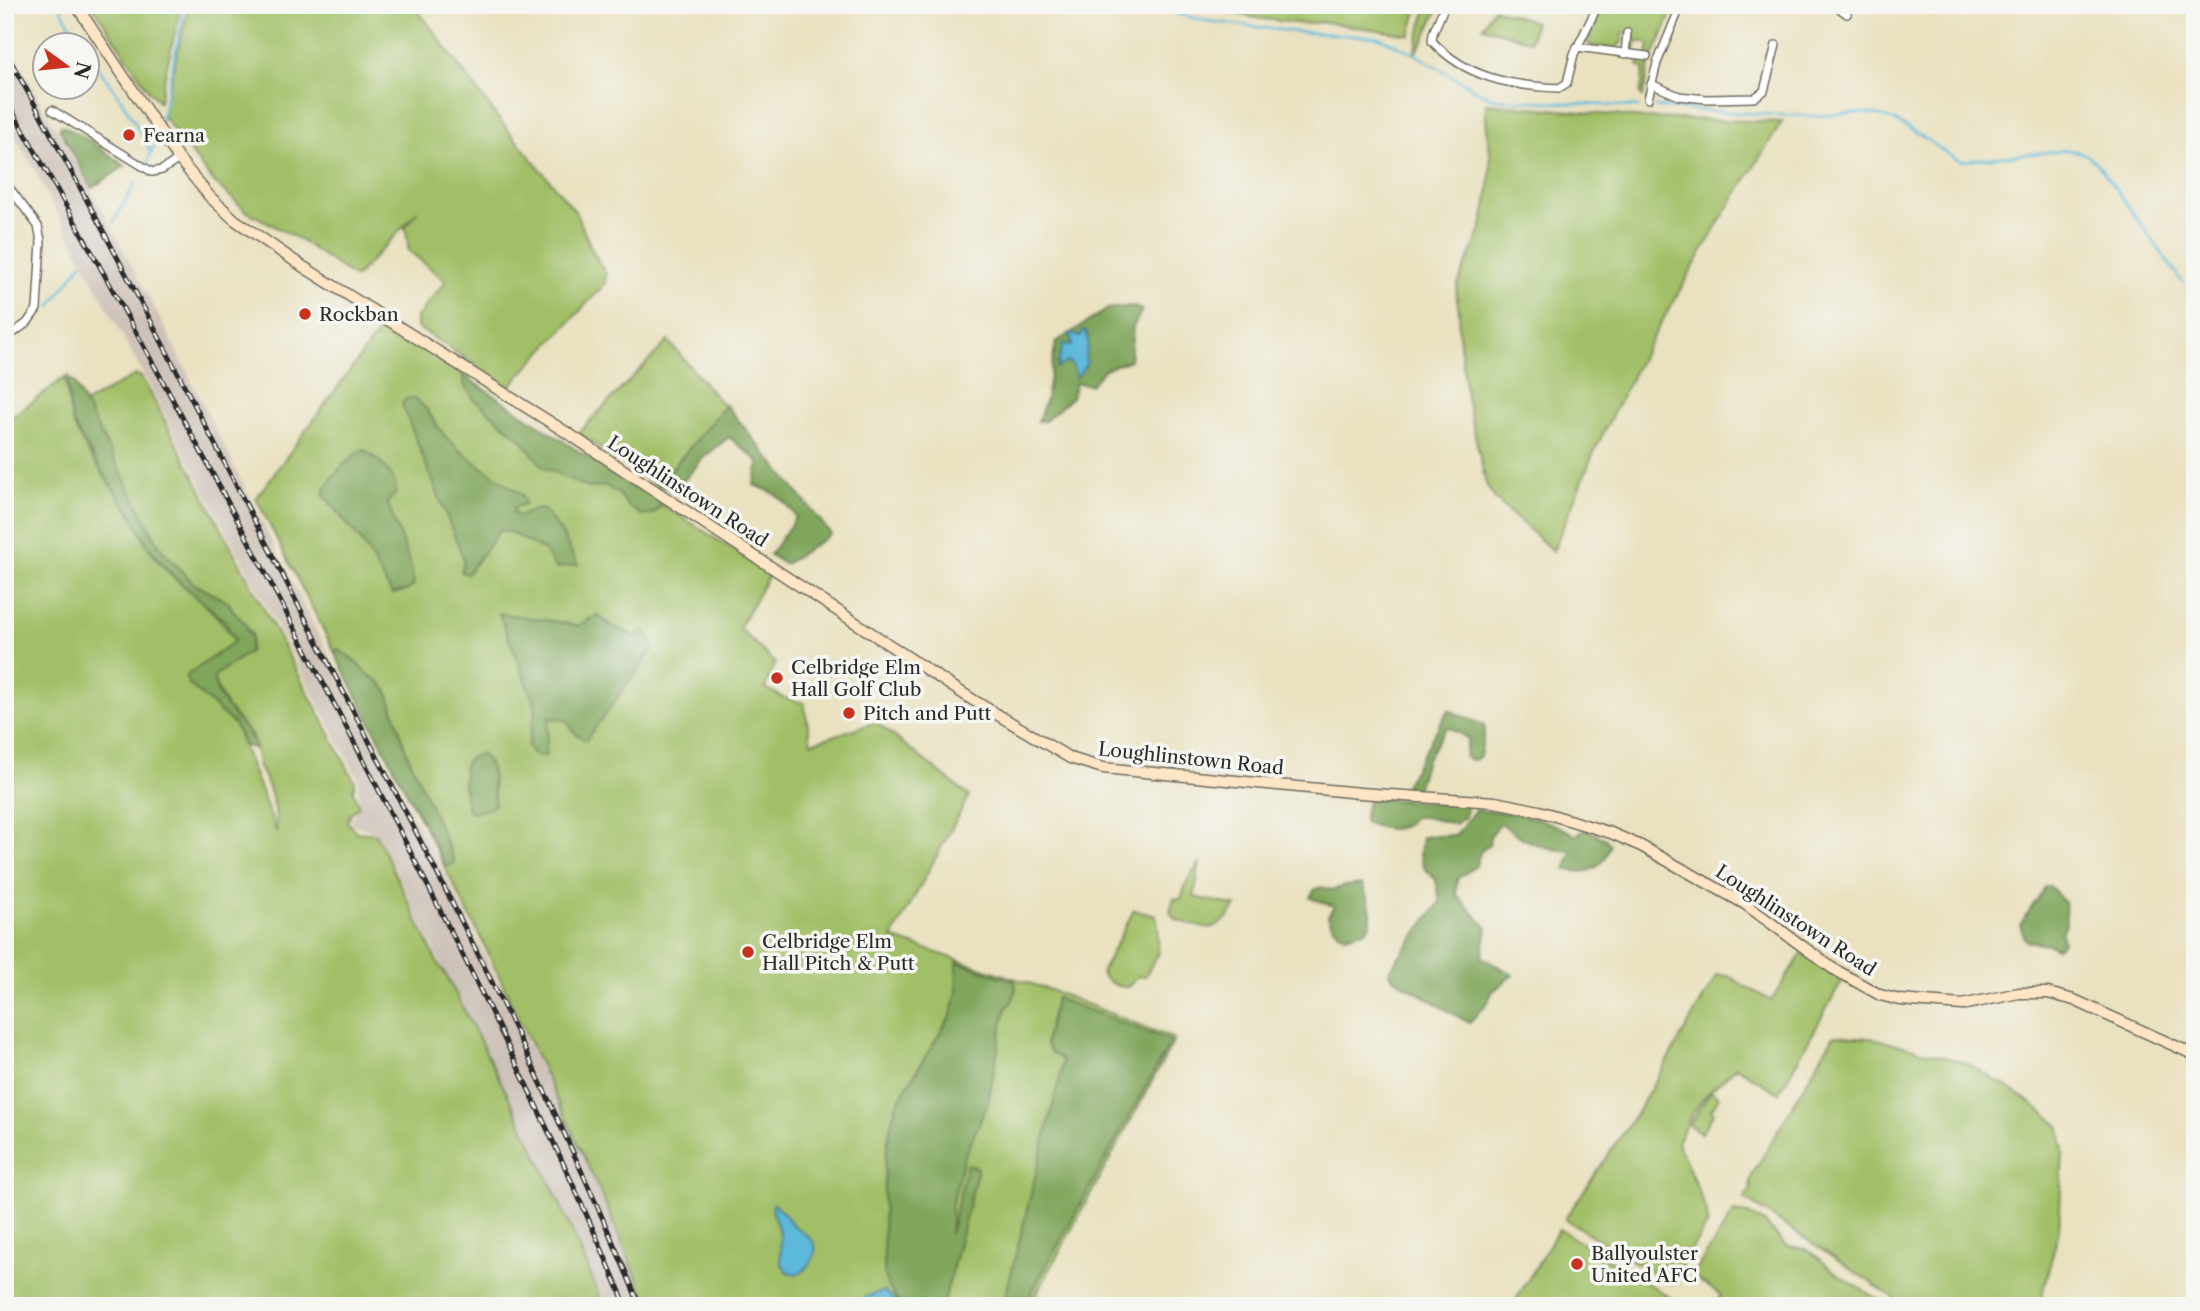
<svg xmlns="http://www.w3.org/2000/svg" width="2200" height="1311" font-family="'Libre Caslon Text',serif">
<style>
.industrial{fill:#cdc2b9}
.green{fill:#a1bf66;stroke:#667548;stroke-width:2}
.forest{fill:#80a65b;stroke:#566843;stroke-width:2}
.water{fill:#5db9db;stroke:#447283;stroke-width:2}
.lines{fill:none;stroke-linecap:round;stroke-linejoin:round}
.stream{stroke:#5db9db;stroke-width:2.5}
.street-casing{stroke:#6e6b5f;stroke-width:10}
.secondary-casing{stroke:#6e6b5f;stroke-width:13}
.street{stroke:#fff;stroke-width:7}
.secondary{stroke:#fde5c5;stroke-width:10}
.rail-casing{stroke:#2b2b2b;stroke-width:5}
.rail{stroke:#f6f6f2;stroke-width:2.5;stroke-dasharray:8;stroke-linecap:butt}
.poi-dot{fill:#c8321e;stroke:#f6f6f2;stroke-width:2.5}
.labels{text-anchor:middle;stroke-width:7;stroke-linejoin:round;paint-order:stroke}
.poi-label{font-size:19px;fill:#2b2b2b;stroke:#f6f6f2;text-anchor:start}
.street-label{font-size:19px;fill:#2b2b2b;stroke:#f6f6f2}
</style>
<rect width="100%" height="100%" fill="#f6f6f2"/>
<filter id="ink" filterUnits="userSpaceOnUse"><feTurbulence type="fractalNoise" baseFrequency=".0143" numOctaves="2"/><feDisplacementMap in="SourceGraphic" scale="14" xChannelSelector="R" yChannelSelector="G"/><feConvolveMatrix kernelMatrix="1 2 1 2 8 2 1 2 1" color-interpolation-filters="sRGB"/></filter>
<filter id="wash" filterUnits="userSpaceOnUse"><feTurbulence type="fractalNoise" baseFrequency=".00686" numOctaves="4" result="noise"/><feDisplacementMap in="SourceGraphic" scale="28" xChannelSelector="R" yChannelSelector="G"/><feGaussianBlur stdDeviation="1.57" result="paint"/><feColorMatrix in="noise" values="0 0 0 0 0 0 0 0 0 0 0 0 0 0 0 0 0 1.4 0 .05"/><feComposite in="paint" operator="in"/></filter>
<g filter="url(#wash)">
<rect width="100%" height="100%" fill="#e9e1bf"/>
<path class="industrial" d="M 5,40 L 103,211 L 167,332 L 364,726 L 449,883 L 576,1141 L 649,1306 L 605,1306 L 493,1065 L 441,965 L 378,833 L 354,825 L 350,820 L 360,806 L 358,792 L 359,780 L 29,160 L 5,119 Z"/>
<g class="green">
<path d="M 92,5 L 181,5 L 159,102 L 149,91 Z"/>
<path d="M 189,5 L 414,5 L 498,118 L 575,211 L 592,250 L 606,274 L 605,284 L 509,387 L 417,327 L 417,317 L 446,281 L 408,250 L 408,241 L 405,227 L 418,211 L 355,278 L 302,241 L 246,211 L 212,180 L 162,115 Z"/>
<path d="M 1199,5 L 1419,5 L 1410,35 L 1325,22 L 1304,24 L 1256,18 Z"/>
<path d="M 1427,5 L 1440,5 L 1425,37 L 1414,55 Z"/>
<path d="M 1603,5 L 1675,5 L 1649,66 L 1643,97 L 1640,95 L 1644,68 L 1638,66 L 1640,59 L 1647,57 L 1649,43 L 1636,41 L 1635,49 L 1631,44 L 1632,34 L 1623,33 L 1622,42 L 1615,49 L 1589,45 L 1587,41 Z"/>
<path d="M 1493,8 L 1535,22 L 1530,41 L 1483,27 Z"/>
<path d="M 1486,103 L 1644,118 L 1782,122 L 1721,219 L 1643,354 L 1593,454 L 1553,551 L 1495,499 L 1486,484 L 1466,395 L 1458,325 C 1463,311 1454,300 1457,288 C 1463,266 1477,246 1483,222 C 1488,200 1492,174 1490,152 C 1488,135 1485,120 1486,103 Z"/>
<path d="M 385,323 L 584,455 L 770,573 L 739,628 L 775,663 L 765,688 L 784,698 L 804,703 L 811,743 L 876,722 L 969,796 L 892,938 L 1056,992 L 1175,1039 L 1030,1306 L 649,1306 L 604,1200 L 483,942 L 256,498 Z"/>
<path d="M 668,341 L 725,407 L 657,486 L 578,433 Z"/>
<path d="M 68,375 L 65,380 C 69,394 68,410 73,423 C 85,454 110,481 128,509 C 139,526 145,545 158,561 C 184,592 214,604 235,642 L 186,676 L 189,684 L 235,725 L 277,833 L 275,808 L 269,787 L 259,767 L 252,736 L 229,711 L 214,682 L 214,676 L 249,652 L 252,634 L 233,611 L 229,603 L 193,583 L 161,549 L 84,404 L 135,375 L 140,376 L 147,387 L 355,782 L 353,791 L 359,806 L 351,813 L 347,822 L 356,832 L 376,834 L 437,962 L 446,975 C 502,1083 559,1192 603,1306 L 5,1306 L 5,422 Z"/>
<path d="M 1200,862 L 1194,897 L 1236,906 C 1217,936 1205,929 1175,919 L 1170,911 L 1174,898 L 1181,899 L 1187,881 Z"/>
<path d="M 1134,910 L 1156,916 C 1161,929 1156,940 1159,953 L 1145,976 L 1137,977 L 1128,987 C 1119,988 1105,981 1101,973 Z"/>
<path d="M 1803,952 L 1841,979 L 1841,983 L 1779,1093 L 1736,1067 L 1706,1095 L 1692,1114 L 1677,1142 L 1702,1199 L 1707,1212 L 1708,1224 L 1682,1263 L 1678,1283 L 1669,1283 L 1565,1219 L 1641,1106 L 1717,975 L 1728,976 L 1771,1001 Z"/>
<path d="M 1834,1035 L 1877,1039 L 1967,1063 L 2017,1093 L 2055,1121 L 2060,1128 L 2063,1151 L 2059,1230 L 2039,1306 L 1906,1306 L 1744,1198 L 1751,1189 L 1750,1181 L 1753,1173 Z"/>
<path d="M 1711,1091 L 1719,1097 L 1711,1110 L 1714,1113 L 1701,1133 L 1689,1125 Z"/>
<path d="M 1734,1212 L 1748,1214 L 1765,1223 L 1785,1245 L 1809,1250 L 1840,1276 L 1889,1306 L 1704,1306 L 1708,1300 L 1716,1303 L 1721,1295 L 1692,1276 Z"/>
<path d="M 1559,1229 L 1673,1299 L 1669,1306 L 1512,1306 Z"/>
</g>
<g class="forest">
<path d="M 62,125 L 89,140 L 125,166 L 92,188 L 59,128 Z"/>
<path d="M 1131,306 L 1142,310 L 1133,327 L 1130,360 L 1105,369 L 1090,385 L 1076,383 L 1072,397 L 1045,421 L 1038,421 L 1046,399 L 1056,342 L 1108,309 Z"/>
<path d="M 463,375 L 584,455 L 664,502 L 653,514 L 643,516 L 628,506 L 620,495 L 606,486 L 588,488 L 543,467 L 521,439 L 474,399 L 464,385 Z"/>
<path d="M 67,377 L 73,381 L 161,549 L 193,583 L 229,603 L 233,611 L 245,623 L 249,635 L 252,635 L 249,652 L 214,676 C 214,705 247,721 255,746 L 254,748 L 244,746 L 235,725 L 189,684 L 186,676 L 235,641 L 224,621 L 173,576 L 148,547 L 130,511 L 110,485 L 77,431 L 72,420 Z"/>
<path d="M 414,398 C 428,406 435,425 446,437 C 468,460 497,476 522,495 L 525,504 L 515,507 L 513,513 L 519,516 L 537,509 L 544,510 L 561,532 L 578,565 L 556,568 L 545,551 L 510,532 L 500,530 L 467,574 L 461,572 L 464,560 L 402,404 L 406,399 Z"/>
<path d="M 726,405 L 831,534 L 785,564 L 770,555 L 796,517 C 785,500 774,491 754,485 L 759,462 L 729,437 L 703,458 L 676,490 L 657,486 Z"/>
<path d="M 363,449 C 377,458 397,474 396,493 L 387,502 L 410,563 L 414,585 L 408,590 L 392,594 L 362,542 L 323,494 C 331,476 347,460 363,449 Z"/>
<path d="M 499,613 C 525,618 551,619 577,626 L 598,615 L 612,626 L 635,637 L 645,629 L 654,648 L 586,740 L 576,734 L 566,720 L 549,718 L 545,756 L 539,757 L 532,753 L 528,746 L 536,707 Z"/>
<path d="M 337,649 L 352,658 L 365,672 L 381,683 L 388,692 L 406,751 L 454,860 L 453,864 L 446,867 L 335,654 Z"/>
<path d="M 1448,710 L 1483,725 L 1485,728 L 1480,756 L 1475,760 L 1467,759 L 1465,756 L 1468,739 L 1450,728 L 1446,728 L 1426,760 L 1417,789 L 1403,789 Z"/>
<path d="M 479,754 C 496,760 492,789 495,805 C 488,810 475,814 468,810 L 463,783 L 465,774 L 463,769 L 468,759 Z"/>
<path d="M 1374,798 L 1467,805 L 1465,817 L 1455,824 L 1424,817 L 1414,817 C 1401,835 1383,829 1364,822 C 1364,810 1364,804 1374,798 Z"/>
<path d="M 1475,810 C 1509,811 1547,817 1576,836 L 1585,829 L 1606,839 L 1610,845 C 1604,869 1587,876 1565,869 L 1572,851 C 1544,850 1522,841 1501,823 L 1490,836 L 1489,845 L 1480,852 L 1476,866 L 1457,879 L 1456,894 L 1487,928 L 1482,957 L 1513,975 L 1492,992 L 1488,1002 L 1469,1023 L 1393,978 L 1389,970 L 1440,902 L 1436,880 L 1424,868 L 1420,854 L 1422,837 L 1456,835 Z"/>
<path d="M 1362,884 C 1366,895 1377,919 1367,929 C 1362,933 1351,934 1345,936 C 1336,930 1331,926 1328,916 L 1334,906 L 1310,898 L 1314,890 L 1321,887 L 1333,890 L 1345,886 Z"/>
<path d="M 2046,886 L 2050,886 L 2065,903 L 2066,924 L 2061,933 L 2063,943 L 2056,948 L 2049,944 L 2026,941 L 2020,925 Z"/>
<path d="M 957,962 L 1015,981 L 1016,988 L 1013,1000 L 1006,1009 L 1003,1021 L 988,1103 L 964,1157 L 952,1203 L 950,1234 L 967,1164 L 978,1168 L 943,1306 L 902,1306 L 889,1288 L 884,1276 C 884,1219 879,1157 897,1103 L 951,1015 L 957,993 Z"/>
<path d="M 1056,998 L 1171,1041 L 1024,1306 L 1003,1306 L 1061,1073 L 1062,1060 L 1051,1052 L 1045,1043 Z"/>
</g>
<g class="water">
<path d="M 1083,330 L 1087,332 L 1088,343 L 1085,358 L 1087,363 L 1076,378 L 1074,369 L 1069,361 L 1057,368 L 1063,343 L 1072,346 L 1070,333 L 1080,337 Z"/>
<path d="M 773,1203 C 781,1208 786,1217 792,1224 C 798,1230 808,1234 813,1242 C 821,1253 808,1268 799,1274 L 787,1272 L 781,1262 L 780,1235 L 772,1210 Z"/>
<path d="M 884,1291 L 902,1306 L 856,1306 L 865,1297 Z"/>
</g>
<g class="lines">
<g class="stream">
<path d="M 59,5 L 82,46"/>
<path d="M 1165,5 L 1177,14 L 1207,21 L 1297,32 L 1378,37 L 1410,51 L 1477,91 L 1494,99 L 1638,107"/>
<path d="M 88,53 L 122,101 L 147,143 L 149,151 L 153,151"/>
<path d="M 1655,107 C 1707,111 1759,115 1810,116 C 1833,116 1857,110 1880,116 C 1906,122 1931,144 1954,158 L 1963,161 L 2067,150 C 2085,151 2092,157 2103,171 L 2183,283"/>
<path d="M 160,126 L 185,5"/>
<path d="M 148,162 L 157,136"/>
<path d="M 113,222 L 136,183"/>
<path d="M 2187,290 L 2195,301"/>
<path d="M 50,307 L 82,263"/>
</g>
</g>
</g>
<g filter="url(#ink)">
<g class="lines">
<g class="street-casing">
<g id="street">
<path d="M 1445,5 L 1433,33 L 1432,41 C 1466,78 1512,86 1559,88 L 1567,83 L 1574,54 L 1598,5"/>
<path d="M 1829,5 L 1835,5 L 1847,14"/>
<path d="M 1577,47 L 1647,56"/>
<path d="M 1625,54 L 1627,33"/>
<path d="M 1651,84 L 1679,96 L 1706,99 L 1754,98 L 1764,91 L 1776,45"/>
<path d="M 1648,99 L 1657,63 L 1681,5"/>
<path d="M 52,110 L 152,172 L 162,170 L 179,159"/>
<path d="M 5,182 L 38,226 L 41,241 L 37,309 L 27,323 L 5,339"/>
</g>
</g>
<g class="secondary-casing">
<path id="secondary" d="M 76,5 L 179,159 L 210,197 L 235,220 L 302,266 L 569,434 L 973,700 L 1070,758 L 1103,768 L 1360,793 L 1495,802 L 1539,811 L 1611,833 L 1641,846 L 1745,904 L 1832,968 L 1880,995 L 1900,1000 L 1962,1005 L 2019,993 L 2048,993 L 2074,1000 L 2195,1055"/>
</g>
<use href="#street" class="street"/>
<use href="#secondary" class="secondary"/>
<g class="rail-casing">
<g id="rail">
<path d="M 5,51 C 110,238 207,430 306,620 C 423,845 543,1071 640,1306"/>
<path d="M 5,98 C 127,311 243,528 356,746 C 451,930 546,1115 626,1306"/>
</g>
</g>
<use href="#rail" class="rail"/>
</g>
</g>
<g class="poi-dot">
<circle cx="129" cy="135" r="7"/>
<circle cx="305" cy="314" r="7"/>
<circle cx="777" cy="678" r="7"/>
<circle cx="849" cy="713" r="7"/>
<circle cx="748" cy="952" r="7"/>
<circle cx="1577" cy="1264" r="7"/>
</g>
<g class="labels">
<g class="poi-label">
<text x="143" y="142">Fearna</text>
<text x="319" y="321">Rockban</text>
<text x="791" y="674">Celbridge Elm<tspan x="791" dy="22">Hall Golf Club</tspan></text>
<text x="863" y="720">Pitch and Putt</text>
<text x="762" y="948">Celbridge Elm<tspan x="762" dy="22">Hall Pitch &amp; Putt</tspan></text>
<text x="1591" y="1260">Ballyoulster<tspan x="1591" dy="22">United AFC</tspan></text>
</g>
<g class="street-label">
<text transform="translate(688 491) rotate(33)" y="7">Loughlinstown Road</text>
<text transform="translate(1191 758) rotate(6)" y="7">Loughlinstown Road</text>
<text transform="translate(1796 920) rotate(33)" y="7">Loughlinstown Road</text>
</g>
</g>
<rect width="2200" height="1311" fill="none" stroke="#f6f6f2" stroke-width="28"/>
<g transform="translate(66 66) rotate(105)"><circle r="33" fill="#f6f6f2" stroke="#a5a5a2" stroke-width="2"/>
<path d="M0-5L12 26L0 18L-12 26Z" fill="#c8321e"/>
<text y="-10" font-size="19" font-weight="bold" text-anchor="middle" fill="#2b2b2b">N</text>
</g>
</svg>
